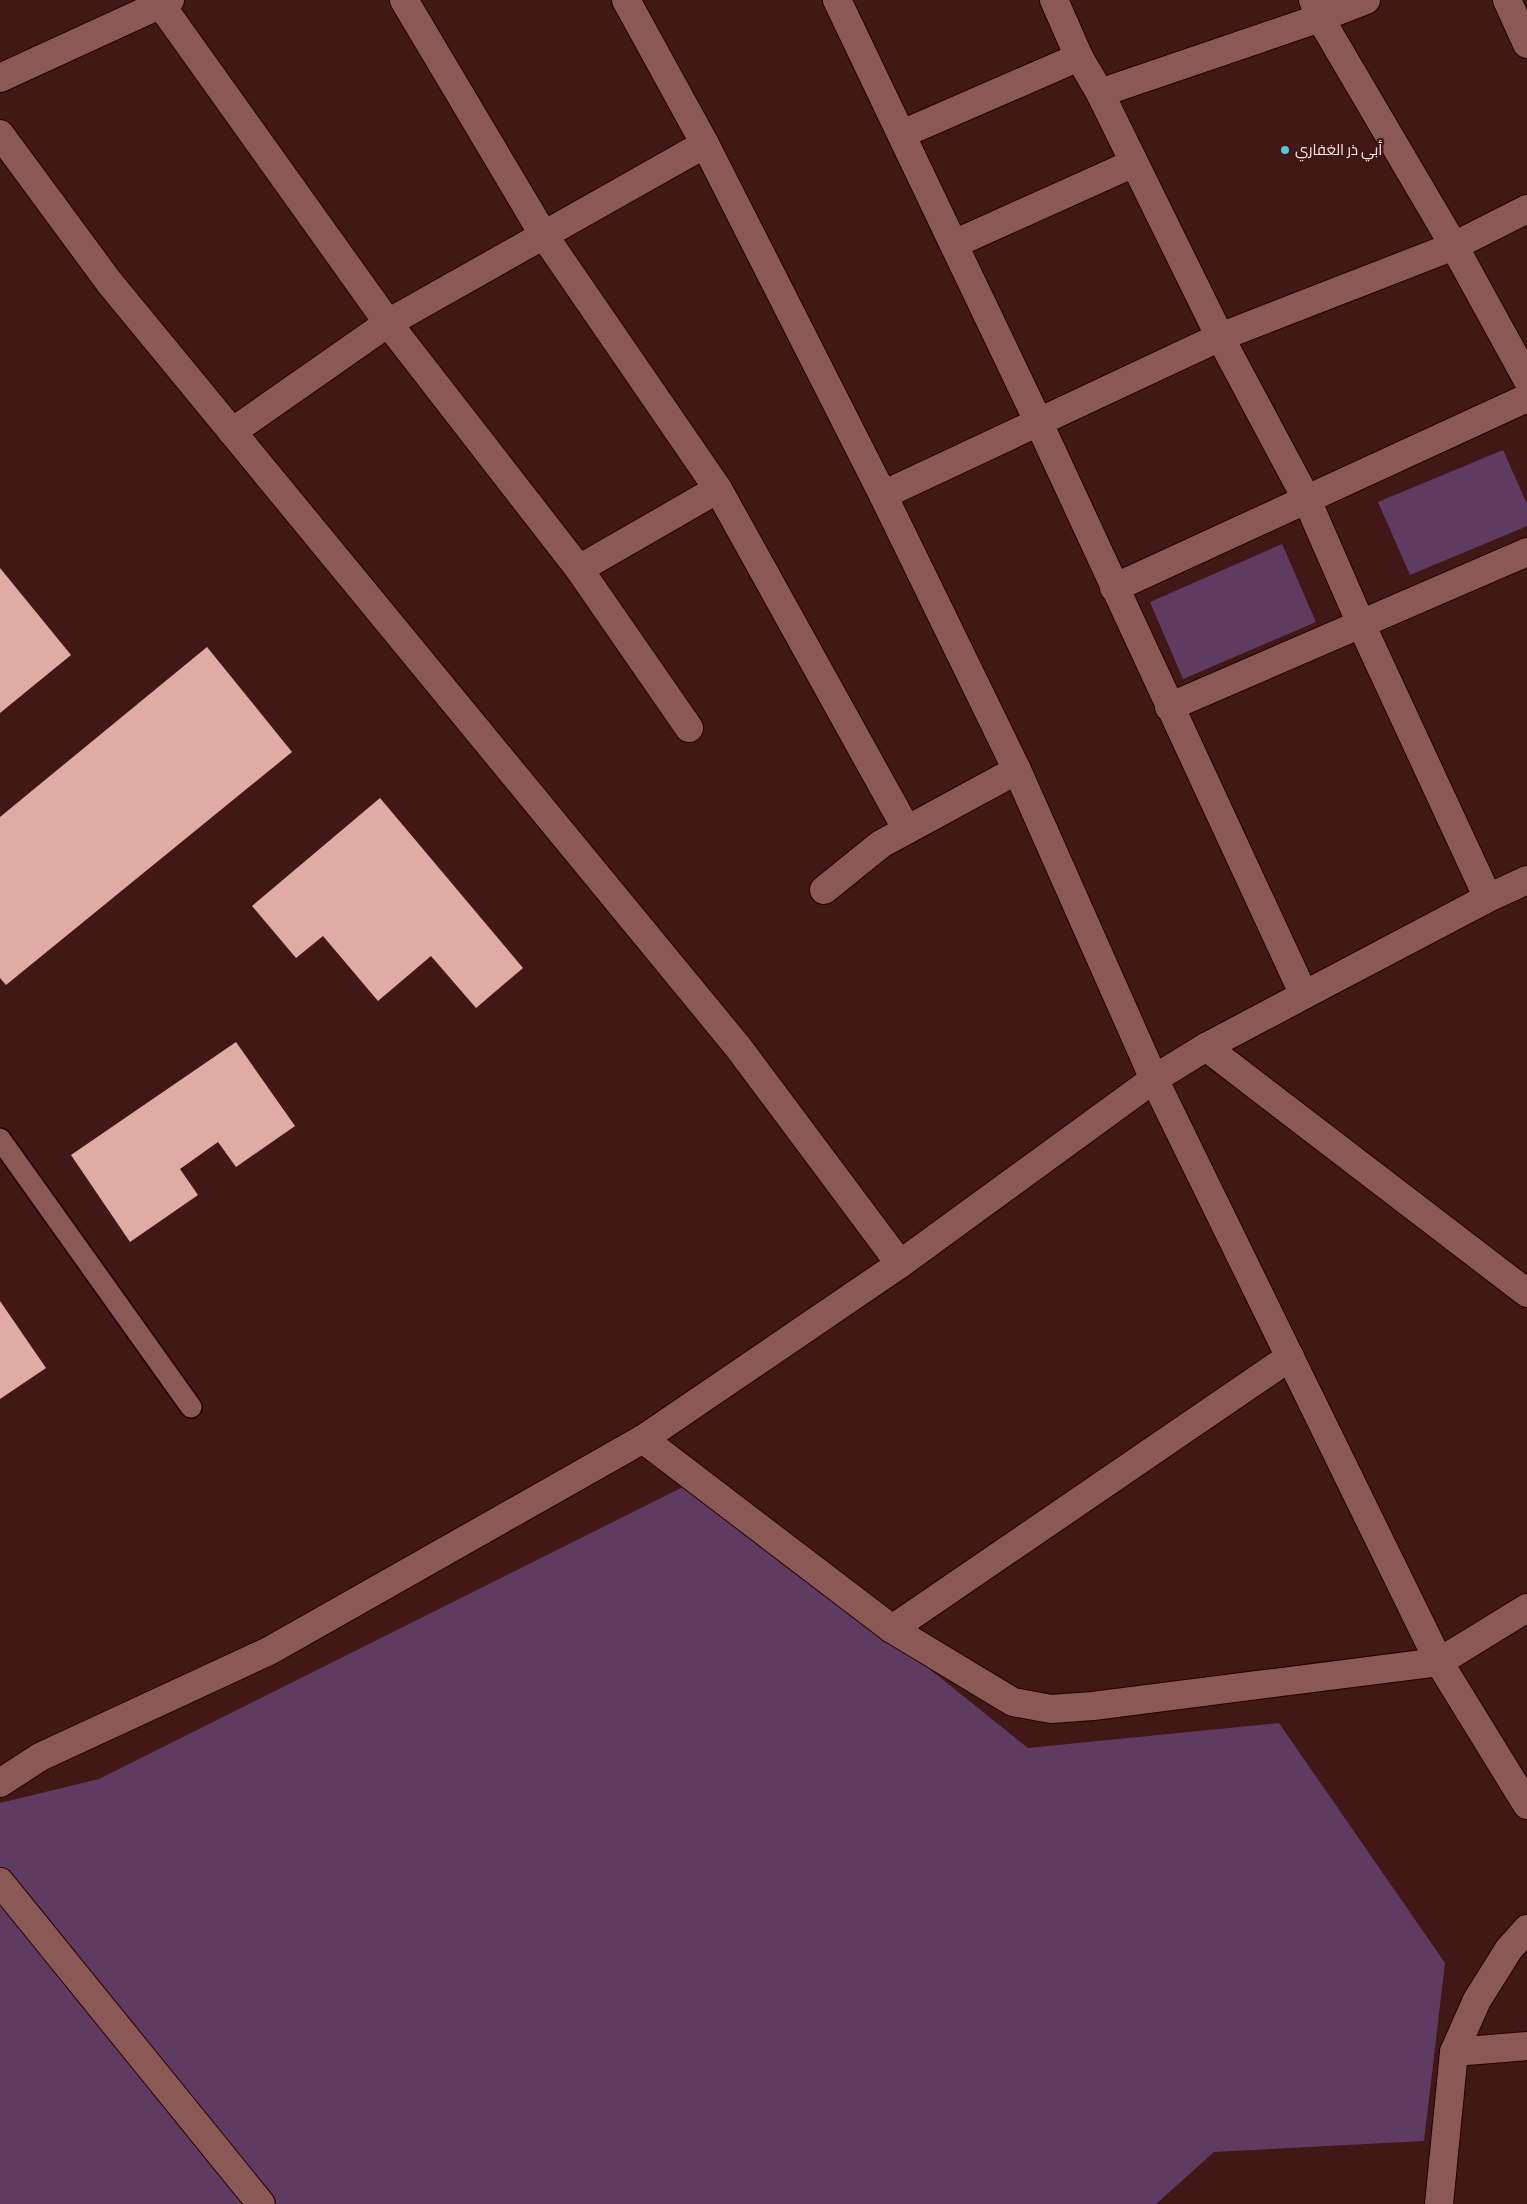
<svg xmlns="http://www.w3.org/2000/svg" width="1527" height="2204" font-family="'Crimson Pro',Cairo,serif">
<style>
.green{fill:#603b61}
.building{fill:#e1aba5}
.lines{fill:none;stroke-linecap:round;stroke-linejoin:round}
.service-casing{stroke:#260102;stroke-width:24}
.minor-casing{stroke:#260102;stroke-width:30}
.tertiary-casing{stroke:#260102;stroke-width:30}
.secondary-casing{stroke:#260102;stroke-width:30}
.service{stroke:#8a5955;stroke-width:21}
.minor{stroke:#8a5955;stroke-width:28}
.tertiary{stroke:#8a5955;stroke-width:28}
.secondary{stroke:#8a5955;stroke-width:28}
.poi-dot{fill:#52cbd9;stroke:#411816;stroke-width:2}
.labels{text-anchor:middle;stroke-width:5;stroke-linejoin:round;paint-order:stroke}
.poi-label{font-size:15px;fill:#fee7e4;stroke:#411816;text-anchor:start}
</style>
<rect width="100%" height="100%" fill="#411816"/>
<g class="green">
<path d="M 1503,450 L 1527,504 L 1527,526 L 1410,575 L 1378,502 Z"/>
<path d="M 1282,544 L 1316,622 L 1183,679 L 1150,602 Z"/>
<path d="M 695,1481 L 1028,1748 L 1279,1723 L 1445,1963 L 1424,2141 L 1214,2152 L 1156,2204 L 0,2204 L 0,1803 L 99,1779 Z"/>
</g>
<g class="building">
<path d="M 0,568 L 71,655 L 0,713 Z"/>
<path d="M 207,647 L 292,752 L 6,985 L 0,978 L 0,817 Z"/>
<path d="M 380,798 L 523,968 L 476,1008 L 431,956 L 378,1001 L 323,936 L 296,958 L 252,906 Z"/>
<path d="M 236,1042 L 295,1126 L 236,1167 L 218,1142 L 180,1169 L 198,1195 L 130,1242 L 71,1155 Z"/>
<path d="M 0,1301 L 46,1368 L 0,1399 Z"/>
</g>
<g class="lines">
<g class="service-casing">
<path id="service" d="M 0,1139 L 191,1407"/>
</g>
<g class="minor-casing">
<g id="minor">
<path d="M 404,0 L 543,234 L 718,489 L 907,830"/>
<path d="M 626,0 L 705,144 L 883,495 L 1017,770 L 1154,1079 L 1439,1662 L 1527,1805"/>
<path d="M 837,0 L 1038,421 L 1304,995"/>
<path d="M 1054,0 L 1079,57 L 1100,93 L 1220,337 L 1307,500 L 1361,624 L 1488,898"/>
<path d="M 1313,0 L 1320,18 L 1454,246 L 1527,379"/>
<path d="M 1507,0 L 1527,44"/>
<path d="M 161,5 L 388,323 L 579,569 L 689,728"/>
<path d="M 0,78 L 170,0"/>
<path d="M 1100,93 L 1320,18 L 1366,0"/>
<path d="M 0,134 L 109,282 L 738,1047 L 900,1264"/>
<path d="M 902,134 L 1079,57"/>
<path d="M 954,244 L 1134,163"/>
<path d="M 232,432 L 388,323 L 705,144"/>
<path d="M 883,495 L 1220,337 L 1454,246 L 1527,209"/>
<path d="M 579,569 L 718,489"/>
<path d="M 1114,588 L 1527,398"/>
<path d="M 1169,707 L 1527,552"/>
<path d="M 824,890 L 881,844 L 1017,770"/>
<path d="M 1206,1047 L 1527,1293"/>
<path d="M 643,1439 L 892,1629 L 1013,1702 L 1051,1709 L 1093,1706 L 1439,1662 L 1527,1608"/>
<path d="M 892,1629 L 1290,1357"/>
<path d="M 1454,2052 L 1527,2046"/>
<path d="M 1439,2204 L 1454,2052 L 1477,2000 L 1509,1949 L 1527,1929"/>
</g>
</g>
<g class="tertiary-casing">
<path id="tertiary" d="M 0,1882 L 261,2204"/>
</g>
<g class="secondary-casing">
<path id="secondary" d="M 0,1783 L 40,1757 L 269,1651 L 643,1439 L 900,1264 L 1154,1079 L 1206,1047 L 1304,995 L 1488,898 L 1527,880"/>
</g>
<use href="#service" class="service"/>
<use href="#minor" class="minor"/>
<use href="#tertiary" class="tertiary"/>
<use href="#secondary" class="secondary"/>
</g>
<circle class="poi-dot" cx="1285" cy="150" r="5"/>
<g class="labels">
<g class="poi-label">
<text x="1295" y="155">أبي ذر الغفاري</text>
</g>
</g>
</svg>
